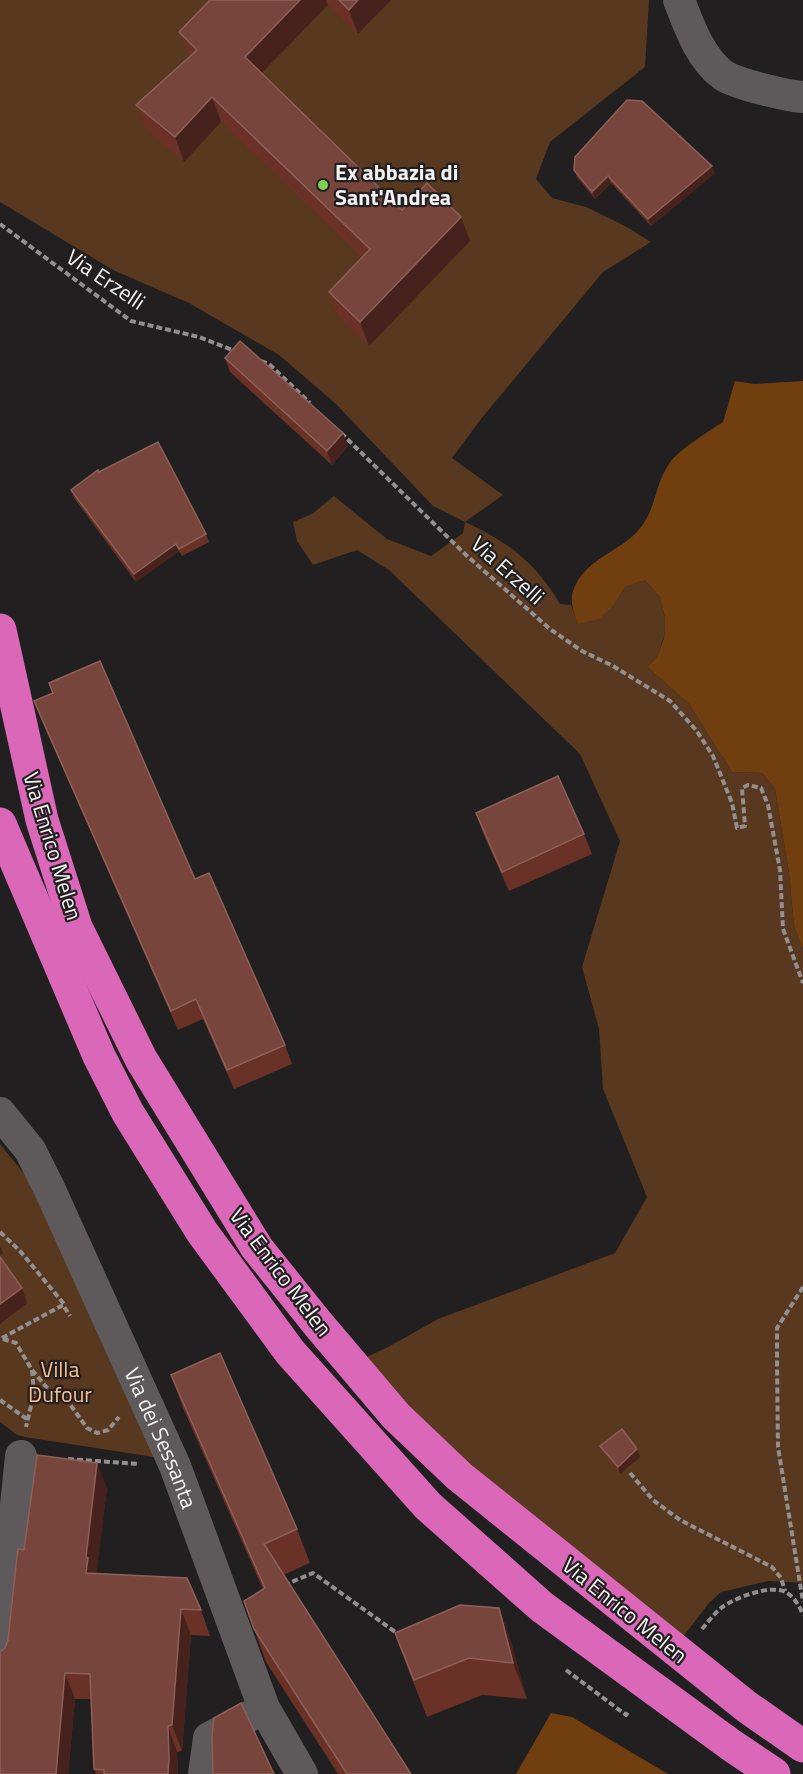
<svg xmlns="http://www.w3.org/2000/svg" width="803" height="1774" font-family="'Titillium Web',sans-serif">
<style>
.green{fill:#58381e}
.forest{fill:#713e0f}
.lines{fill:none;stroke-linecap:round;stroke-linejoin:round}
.path{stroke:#928f90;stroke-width:4;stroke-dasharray:6 3;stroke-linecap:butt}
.street{stroke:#5e5a5b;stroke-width:32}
.highway{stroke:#da67b7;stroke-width:33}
.wall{fill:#6a3126}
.shaded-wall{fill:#47211b}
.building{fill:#78453c;stroke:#8c6059;stroke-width:1.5}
.poi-dot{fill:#80d051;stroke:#221f20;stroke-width:2}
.labels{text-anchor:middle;stroke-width:4.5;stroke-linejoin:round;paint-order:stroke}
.poi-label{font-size:22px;font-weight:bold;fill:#f5f2f3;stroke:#221f20;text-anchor:start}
.street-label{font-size:22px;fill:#f5f2f3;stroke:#221f20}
.park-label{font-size:22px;fill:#fcbc8c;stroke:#221f20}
</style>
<rect width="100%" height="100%" fill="#221f20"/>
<g class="green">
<path d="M 0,0 L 649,0 L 645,67 L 550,142 L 536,179 L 552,198 L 586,207 L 625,226 L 651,242 L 603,272 L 481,419 L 452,458 L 503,495 L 465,522 C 508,542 535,562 560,604 L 571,605 L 578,623 L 614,605 L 625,587 L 645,580 L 660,597 L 665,618 L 664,637 L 657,657 L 647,667 L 689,704 L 732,772 L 762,773 L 775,789 L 789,873 L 794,926 L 803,949 L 803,1583 L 768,1581 L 721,1592 L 709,1603 L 676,1646 L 432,1442 L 360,1360 L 388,1347 L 438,1319 L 615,1253 L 647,1197 L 603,1089 L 599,1029 L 582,967 L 620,841 L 580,754 L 389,570 L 357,550 L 313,565 L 297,541 L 293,522 L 312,514 L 334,496 L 387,539 L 431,556 L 463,533 L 465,522 L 433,506 L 335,403 L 279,355 L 189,303 L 113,270 L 0,202 Z"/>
<path d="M 0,1144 L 42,1196 L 160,1458 L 25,1437 L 17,1435 L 0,1422 Z"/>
</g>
<g class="forest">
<path d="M 735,381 L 754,384 L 803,381 L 803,949 L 794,926 L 789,873 L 775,789 L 762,773 L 732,772 L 689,704 L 647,667 L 657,657 L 664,638 L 665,618 L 660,597 L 645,580 L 625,587 L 614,605 L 599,619 L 578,624 C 573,610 568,598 576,584 C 589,559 616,552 635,534 C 657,512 653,487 669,464 C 678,450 708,432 723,422 Z"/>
<path d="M 551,1713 L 572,1717 L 668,1774 L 516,1774 Z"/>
</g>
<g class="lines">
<g class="path">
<path d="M 0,224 L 131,321 L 199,337 L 235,351"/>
<path d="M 261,361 L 269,364 L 310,403"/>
<path d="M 341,433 L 466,555 L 550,629 L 582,651 L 613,666 L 670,701 L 696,730 L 713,756 L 732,803 L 737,828 L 745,826 L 742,788 L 748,785 L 761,788 L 768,805 L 780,870 L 783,929 L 803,983"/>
<path d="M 0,1232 L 20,1251 L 64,1304"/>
<path d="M 803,1287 L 777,1328 L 777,1362 L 778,1447 L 803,1602"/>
<path d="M 2,1338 L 63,1305 L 70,1316"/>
<path d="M 3,1339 L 16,1343 L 32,1370 L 34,1393 L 26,1427"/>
<path d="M 32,1370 L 49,1390 L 64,1396 L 87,1428 L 97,1433 L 108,1430 L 119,1417"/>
<path d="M 0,1400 L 27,1419"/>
<path d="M 68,1459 L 139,1464"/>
<path d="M 630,1473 L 653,1500 L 680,1520 L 772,1567 L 781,1578 L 785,1591"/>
<path d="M 284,1585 L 313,1573 L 398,1634"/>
<path d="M 702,1629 C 708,1622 714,1614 721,1608 C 734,1598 772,1583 787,1593 C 795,1598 800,1607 803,1615"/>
<path d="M 566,1670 L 626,1715 L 629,1711"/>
</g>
<g class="street">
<path d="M 679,0 C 689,26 700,58 723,75 C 736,84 787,96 803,97"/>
<path id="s1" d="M 0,1113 L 30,1150 L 50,1190 L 175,1466 L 264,1708 L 302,1774"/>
<path d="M 0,1663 L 21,1456"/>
<path d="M 204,1774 L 209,1738 L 248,1717"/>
</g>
<g class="highway">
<path d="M 0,630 L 42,820 L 76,927 L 141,1059 L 257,1248 L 318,1324 L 396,1416 L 459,1476 L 747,1707 L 803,1746"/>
<path d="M 0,824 L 99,1056 L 128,1113 L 202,1232 L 290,1352 L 428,1506 L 542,1607 L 731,1745 L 774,1774"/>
</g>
</g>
<g class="wall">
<path d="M 210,0 L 391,0 L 358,34 L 328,5 L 261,73 L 402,210 L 470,241 L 369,346 L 338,317 L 329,292 L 362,258 L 221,122 L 184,162 L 145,129 L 136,105 L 189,58 L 179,32 Z"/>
<path d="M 574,170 L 715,173 L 651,226 L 611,183 L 595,199 L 577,177 Z"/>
<path d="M 225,358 L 348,446 L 332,465 L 230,372 Z"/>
<path d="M 99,472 L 206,534 L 209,542 L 182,556 L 179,551 L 136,582 L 74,498 L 71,490 Z"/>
<path d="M 34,701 L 195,879 L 285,1045 L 292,1064 L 234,1089 L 203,1019 L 178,1030 L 42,721 Z"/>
<path d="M 476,813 L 584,834 L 592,854 L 509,891 L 483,833 Z"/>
<path d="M 171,1375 L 297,1529 L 310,1563 L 283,1575 L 411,1774 L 338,1774 L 266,1662 L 244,1601 L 263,1589 L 183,1408 Z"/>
<path d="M 600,1446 L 637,1449 L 640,1457 L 620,1474 L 603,1453 Z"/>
<path d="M 107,1488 L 96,1573 L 201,1610 L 210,1636 L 191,1635 L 182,1751 L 177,1752 L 178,1774 L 96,1774 L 94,1769 L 91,1699 L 75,1699 L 68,1774 L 0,1774 L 5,1648 L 8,1640 L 24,1550 Z"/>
<path d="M 499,1608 L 512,1645 L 527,1699 L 482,1695 L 427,1717 L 408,1669 L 395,1633 Z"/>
</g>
<g class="shaded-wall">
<path d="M 300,0 L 326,0 L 328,5 L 254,81 L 245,57 Z"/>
<path d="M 358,0 L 391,0 L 358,34 L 349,10 Z"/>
<path d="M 212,97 L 221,122 L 184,162 L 175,137 Z"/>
<path d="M 712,166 L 715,173 L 651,226 L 648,219 Z"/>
<path d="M 608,176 L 611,183 L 595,199 L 592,192 Z"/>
<path d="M 461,217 L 470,241 L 369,346 L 360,322 Z"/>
<path d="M 343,433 L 348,446 L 332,465 L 327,451 Z"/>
<path d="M 176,544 L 179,551 L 136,582 L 134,574 Z"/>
<path d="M 0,1246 L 3,1253 L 0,1256 Z"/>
<path d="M 22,1288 L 27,1303 L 0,1324 L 0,1304 Z"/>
<path d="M 637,1449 L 640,1457 L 620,1474 L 618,1467 Z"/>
<path d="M 97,1463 L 107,1488 L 96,1579 L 86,1573 L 86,1557 Z"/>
<path d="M 499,1608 L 512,1645 L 527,1699 L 513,1663 Z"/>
<path d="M 181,1609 L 191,1635 L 182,1751 L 172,1725 Z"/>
<path d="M 65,1673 L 75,1699 L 68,1774 L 56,1774 Z"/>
<path d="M 168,1726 L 177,1752 L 178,1774 L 168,1774 Z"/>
</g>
<g class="building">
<path d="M 210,0 L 300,0 L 245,57 L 402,210 L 427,183 L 461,217 L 360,322 L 329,292 L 370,249 L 212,97 L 175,137 L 136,105 L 197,50 L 179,32 Z"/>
<path d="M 339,0 L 358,0 L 349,10 Z"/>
<path d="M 627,100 L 642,101 L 712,166 L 648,219 L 608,176 L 592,192 L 574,170 L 575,157 Z"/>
<path d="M 240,341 L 343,433 L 327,451 L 225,358 Z"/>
<path d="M 158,442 L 206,534 L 179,549 L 176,544 L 134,574 L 71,490 L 98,470 L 99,472 Z"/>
<path d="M 100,661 L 195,879 L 209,873 L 285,1045 L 227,1070 L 196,999 L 171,1011 L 34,701 L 53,693 L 49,683 Z"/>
<path d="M 558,776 L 584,834 L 502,872 L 476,813 Z"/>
<path d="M 0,1257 L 22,1288 L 0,1304 Z"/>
<path d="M 220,1353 L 297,1529 L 264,1544 L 411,1774 L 347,1774 L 254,1629 L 244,1601 L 265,1588 L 171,1375 Z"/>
<path d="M 622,1429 L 637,1449 L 618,1467 L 600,1446 Z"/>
<path d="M 37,1455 L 97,1463 L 86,1557 L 88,1558 L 86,1573 L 187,1578 L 201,1610 L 181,1609 L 172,1725 L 168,1726 L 169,1759 L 168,1774 L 104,1774 L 104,1770 L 94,1769 L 90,1674 L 65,1673 L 56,1774 L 0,1774 L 0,1652 L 5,1648 L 8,1640 L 17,1556 L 18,1549 L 24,1550 Z"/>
<path d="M 460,1605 L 499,1608 L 513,1663 L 469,1658 L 414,1680 L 395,1633 Z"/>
<path d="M 241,1703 L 274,1774 L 213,1774 L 212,1736 L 214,1718 Z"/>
</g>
<circle class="poi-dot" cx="323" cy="185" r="6"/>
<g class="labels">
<g class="poi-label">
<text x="335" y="180">Ex abbazia di<tspan x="335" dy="25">Sant'Andrea</tspan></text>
</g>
<g class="street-label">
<text transform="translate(106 279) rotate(34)" y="8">Via Erzelli</text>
<text transform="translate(508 570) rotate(42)" y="8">Via Erzelli</text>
<text transform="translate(53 846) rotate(73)" y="8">Via Enrico Melen</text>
<text transform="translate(281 1272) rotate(53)" y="8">Via Enrico Melen</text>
<text dy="8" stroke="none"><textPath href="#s1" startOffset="364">Via dei Sessanta</textPath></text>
<text transform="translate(625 1610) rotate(39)" y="8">Via Enrico Melen</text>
</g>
<g class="park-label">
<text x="60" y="1377">Villa<tspan x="60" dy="25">Dufour</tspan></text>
</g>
</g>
</svg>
